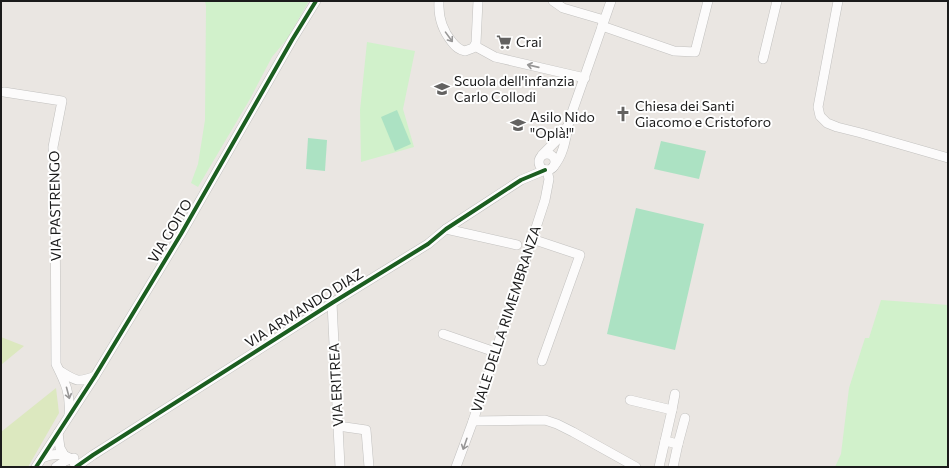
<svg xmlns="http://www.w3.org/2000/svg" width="949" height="468" font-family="Commissioner,sans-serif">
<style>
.grass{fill:#dce8bf}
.park{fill:#d1f1cb}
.pitch{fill:#ace2c3}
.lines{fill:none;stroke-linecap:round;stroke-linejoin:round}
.minor-casing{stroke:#c2c1bf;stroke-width:10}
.minor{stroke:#fcfbfb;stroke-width:9}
.cycleway-casing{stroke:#fff;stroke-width:6}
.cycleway{stroke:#1b5e20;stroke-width:4}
.oneway{stroke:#979696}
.labels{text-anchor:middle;stroke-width:4;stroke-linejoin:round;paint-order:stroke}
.poi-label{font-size:14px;fill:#1b1b1b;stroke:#fff;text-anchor:start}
.street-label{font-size:14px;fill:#1b1b1b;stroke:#fff}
</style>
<rect width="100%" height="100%" fill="#eae6e2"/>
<g class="grass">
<path d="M 1,337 L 24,346 L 1,365 Z"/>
<path d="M 56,388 L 59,413 L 28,467 L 1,467 L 1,432 Z"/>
</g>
<g class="park">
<path d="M 205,1 L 309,1 L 287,39 L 272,57 L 250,99 L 198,187 L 191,183 L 198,164 L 205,120 L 206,6 Z"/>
<path d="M 367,42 L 415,51 L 403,109 L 414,147 L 361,162 L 360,110 Z"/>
<path d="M 881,300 L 948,305 L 948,467 L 835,467 L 841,454 L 849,388 L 865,338 L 869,338 Z"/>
</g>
<g class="pitch">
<path d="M 397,110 L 411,144 L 395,151 L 381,117 Z"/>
<path d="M 308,138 L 327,140 L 325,171 L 306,169 Z"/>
<path d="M 661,141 L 706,151 L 699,179 L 654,169 Z"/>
<path d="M 636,208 L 704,224 L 675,350 L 607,334 Z"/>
</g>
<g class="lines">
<g class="minor-casing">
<g id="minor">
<path d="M 439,1 C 438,17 442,30 452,42 C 456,47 459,50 465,51 L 473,48 L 476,43 L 478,1"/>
<path d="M 553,1 L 563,8 L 604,20"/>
<path d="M 838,1 L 818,107 L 820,116 L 827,123 L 837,127 L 861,133 L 948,158"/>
<path d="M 602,26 L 674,51 L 695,52 L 708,1"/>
<path d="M 475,46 L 495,57 L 585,78"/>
<path d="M 763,59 L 777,1"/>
<path d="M 4,92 L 62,101 L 53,147 L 55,181 L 56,364 C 65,382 71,394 69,415"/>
<circle cx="547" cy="162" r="8"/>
<path d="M 542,155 L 561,136 L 566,128"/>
<path d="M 553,167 C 564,155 566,137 569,121 L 611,1"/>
<path d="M 446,229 L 517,245"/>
<path d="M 532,239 L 580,255 L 542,361"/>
<path d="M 332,303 L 340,467"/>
<path d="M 443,334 L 495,352"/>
<path d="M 60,371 C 76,381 78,383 95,376"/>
<path d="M 630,400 L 672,410 L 659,467"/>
<path d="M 672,410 L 675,394"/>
<path d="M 473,421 L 545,420 L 557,424 L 573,432 L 636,467"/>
<path d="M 338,426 L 366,430 L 369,467"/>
<path d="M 58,433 L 60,448 L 64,455"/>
<path d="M 665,441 L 678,444 L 673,467"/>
<path d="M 678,444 L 685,418"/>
<path d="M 42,458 C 53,453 65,453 74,461 L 75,467"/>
<path d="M 36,467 L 95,376 L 181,234 L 292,40 L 316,1"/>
<path d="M 56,467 L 65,461 L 74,458"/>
<path d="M 76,467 L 93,455 L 332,303 L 428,244 L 446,229 L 521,180 L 545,170"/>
<path d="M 456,467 L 473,421 L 545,200 L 549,179 L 547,170"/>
</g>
</g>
<use href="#minor" class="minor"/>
<g class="cycleway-casing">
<g id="cycleway">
<path d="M 36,467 L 95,376 L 181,234 L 292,40 L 316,1"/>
<path d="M 76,467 L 93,455 L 332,303 L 428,244 L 446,229 L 521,180 L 545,170"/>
</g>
</g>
<use href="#cycleway" class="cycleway"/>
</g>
<defs><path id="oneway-shaft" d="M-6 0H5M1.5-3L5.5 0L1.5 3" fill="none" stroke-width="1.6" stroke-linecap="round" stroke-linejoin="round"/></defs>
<g class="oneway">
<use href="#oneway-shaft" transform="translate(449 37) rotate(54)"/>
<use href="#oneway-shaft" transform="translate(533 66) rotate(-167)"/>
<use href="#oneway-shaft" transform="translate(68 393) rotate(75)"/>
<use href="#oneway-shaft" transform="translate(465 444) rotate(109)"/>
</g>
<defs>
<g id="supermarket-bare" transform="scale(1.2)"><path d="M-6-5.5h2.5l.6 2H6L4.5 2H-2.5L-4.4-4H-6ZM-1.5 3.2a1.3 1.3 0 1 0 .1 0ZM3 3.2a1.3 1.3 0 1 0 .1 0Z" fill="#636261" stroke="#fff" stroke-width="2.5" paint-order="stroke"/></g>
<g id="school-bare" transform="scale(1.2)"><path d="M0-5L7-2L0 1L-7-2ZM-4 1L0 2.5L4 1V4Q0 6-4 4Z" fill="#636261" stroke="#fff" stroke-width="2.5" paint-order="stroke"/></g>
<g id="church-bare" transform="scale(1.2)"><path d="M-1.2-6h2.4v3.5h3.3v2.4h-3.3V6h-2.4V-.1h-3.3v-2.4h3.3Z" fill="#636261" stroke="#fff" stroke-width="2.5" paint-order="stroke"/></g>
</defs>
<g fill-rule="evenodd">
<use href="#supermarket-bare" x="504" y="42"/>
<use href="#school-bare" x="442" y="89"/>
<use href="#church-bare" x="623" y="114"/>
<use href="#school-bare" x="518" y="125"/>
</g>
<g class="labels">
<g class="poi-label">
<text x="516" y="47">Crai</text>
<text x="454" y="86">Scuola dell'infanzia<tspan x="454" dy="16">Carlo Collodi</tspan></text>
<text x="635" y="111">Chiesa dei Santi<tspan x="635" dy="16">Giacomo e Cristoforo</tspan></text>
<text x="530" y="122">Asilo Nido<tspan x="530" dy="16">"Oplà!"</tspan></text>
</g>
<g class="street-label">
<text transform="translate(55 206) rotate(-91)" y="5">VIA PASTRENGO</text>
<text transform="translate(170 231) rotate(-59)" y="5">VIA GOITO</text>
<text transform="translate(304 308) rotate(-32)" y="5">VIA ARMANDO DIAZ</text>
<text transform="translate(506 319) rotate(-72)" y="5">VIALE DELLA RIMEMBRANZA</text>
<text transform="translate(336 385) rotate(-93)" y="5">VIA ERITREA</text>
</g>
</g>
<rect width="949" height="468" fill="none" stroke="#1b1b1b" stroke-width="4"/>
</svg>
